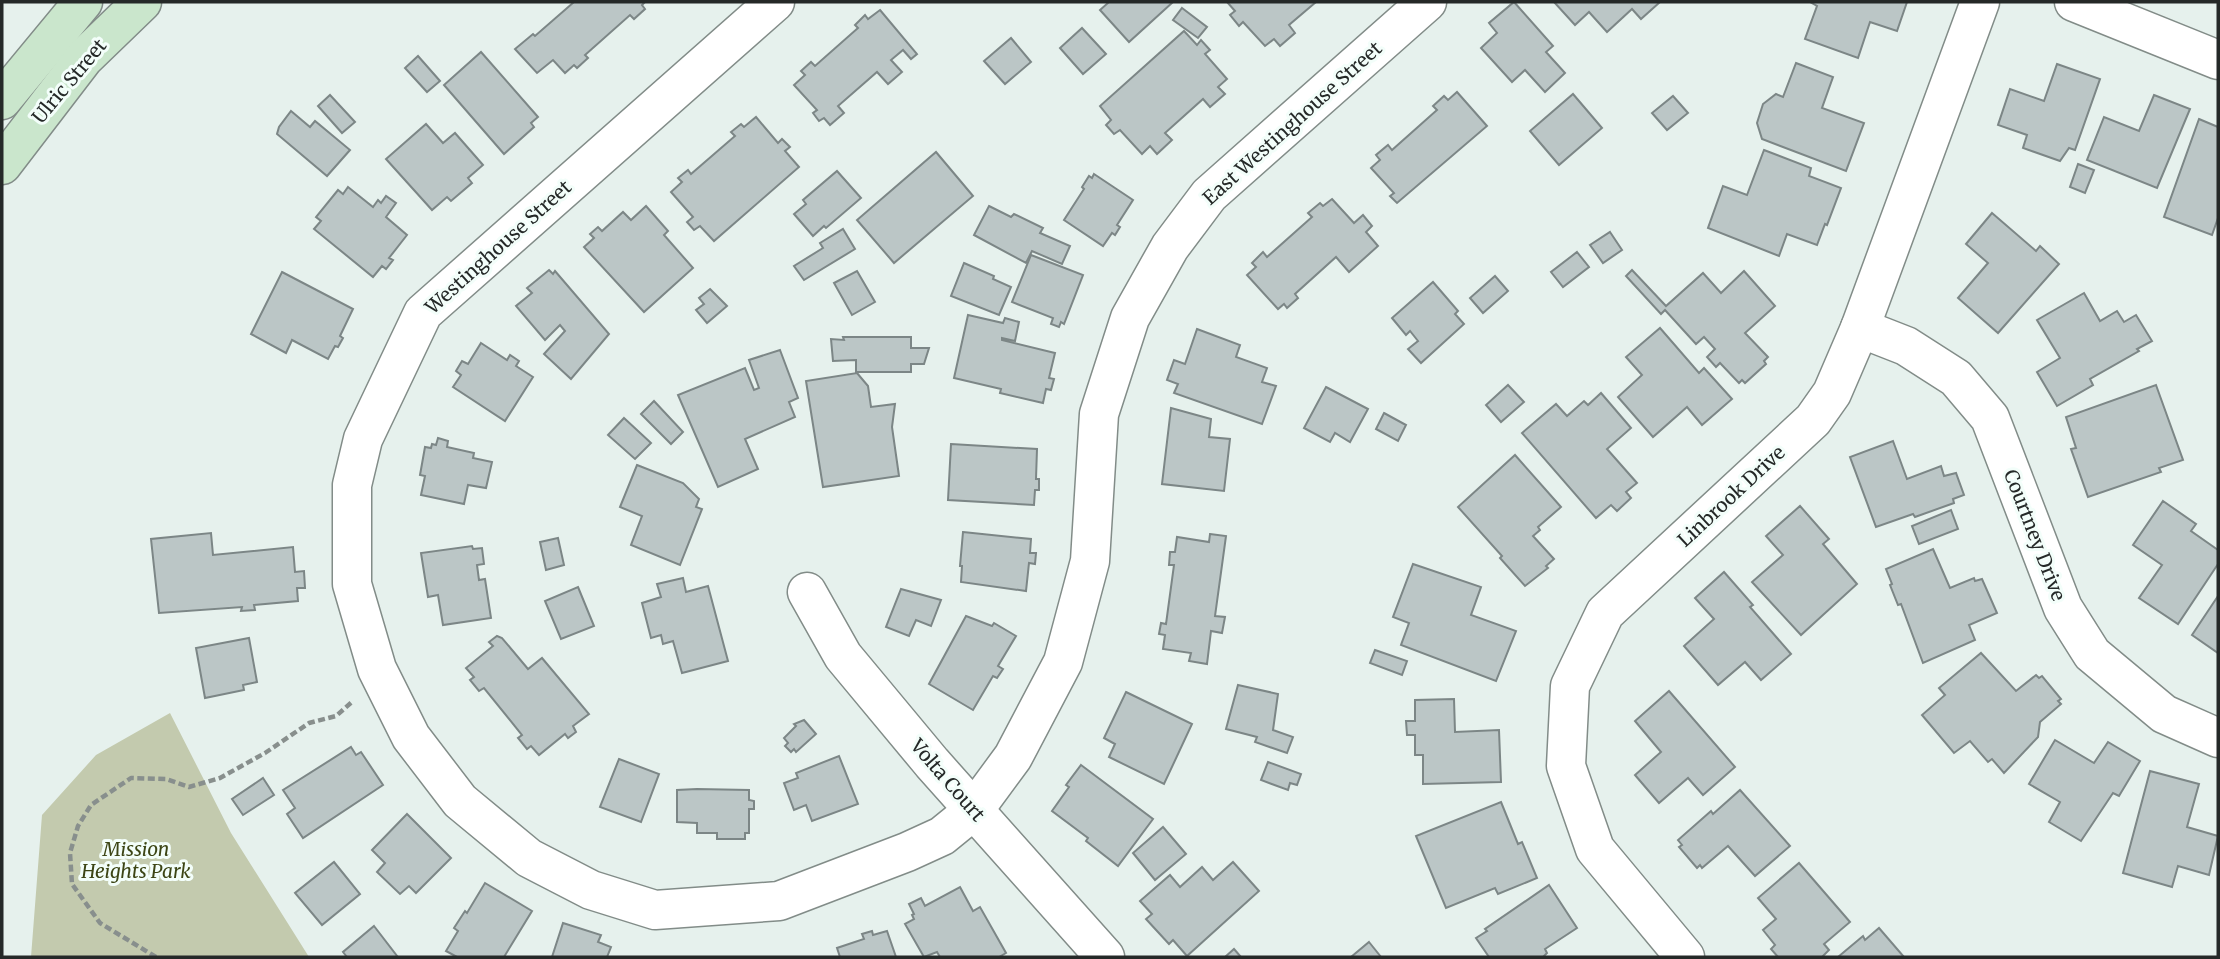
<svg xmlns="http://www.w3.org/2000/svg" width="2220" height="959" font-family="Merriweather,serif">
<style>
.green{fill:#c3caae}
.building{fill:#bbc6c6;stroke:#7c8686;stroke-width:2}
.lines{fill:none;stroke-linecap:round;stroke-linejoin:round}
.minor-casing{stroke:#828c88;stroke-width:41}
.tertiary-casing{stroke:#828c88;stroke-width:41}
.secondary-casing{stroke:#828c88;stroke-width:41}
.path{stroke:#888f8d;stroke-width:4.5;stroke-dasharray:7 3.5;stroke-linecap:butt}
.minor{stroke:#fff;stroke-width:38}
.tertiary{stroke:#fff;stroke-width:38}
.secondary{stroke:#cae6cc;stroke-width:38}
.labels{text-anchor:middle;stroke-width:6;stroke-linejoin:round;paint-order:stroke}
.street-label{font-size:19px;fill:#252928;stroke:#f3fefa}
.park-label{font-size:19px;font-style:italic;fill:#3c4515;stroke:#f3fefa}
</style>
<rect width="100%" height="100%" fill="#e6f1ed"/>
<path class="green" d="M 170,713 L 231,833 L 309,957 L 31,957 L 42,815 L 96,755 Z"/>
<g class="building">
<path d="M 574,2 L 645,2 L 642,5 L 645,9 L 634,19 L 630,15 L 585,55 L 588,58 L 577,68 L 574,65 L 565,73 L 553,60 L 537,73 L 515,49 L 533,34 L 535,36 Z"/>
<path d="M 1109,2 L 1173,2 L 1129,42 L 1100,10 Z"/>
<path d="M 1227,2 L 1316,2 L 1289,25 L 1295,33 L 1280,46 L 1274,39 L 1265,46 L 1243,22 L 1239,26 L 1230,15 L 1235,11 Z"/>
<path d="M 1514,2 L 1553,46 L 1546,52 L 1565,73 L 1545,92 L 1525,70 L 1512,82 L 1481,48 L 1497,33 L 1489,23 Z"/>
<path d="M 1554,2 L 1660,2 L 1641,19 L 1632,9 L 1607,32 L 1589,12 L 1575,25 Z"/>
<path d="M 1810,2 L 1907,2 L 1897,31 L 1870,22 L 1858,58 L 1805,39 L 1817,6 Z"/>
<path d="M 1182,8 L 1207,27 L 1198,38 L 1173,20 Z"/>
<path d="M 880,10 L 917,54 L 911,59 L 903,50 L 891,60 L 902,72 L 888,84 L 877,72 L 838,106 L 844,113 L 830,125 L 824,118 L 819,121 L 813,113 L 817,110 L 794,85 L 805,75 L 801,71 L 811,62 L 815,66 L 858,28 L 855,25 L 865,15 L 868,19 Z"/>
<path d="M 1082,28 L 1106,54 L 1083,74 L 1060,48 Z"/>
<path d="M 1184,31 L 1197,45 L 1201,40 L 1210,50 L 1205,54 L 1227,79 L 1218,87 L 1225,94 L 1210,107 L 1203,99 L 1165,133 L 1172,140 L 1157,154 L 1150,146 L 1142,154 L 1120,130 L 1114,134 L 1106,125 L 1111,120 L 1100,106 Z"/>
<path d="M 1011,38 L 1031,62 L 1005,84 L 984,61 Z"/>
<path d="M 481,52 L 538,117 L 531,123 L 534,127 L 504,154 L 444,85 Z"/>
<path d="M 418,56 L 440,81 L 427,92 L 405,68 Z"/>
<path d="M 1796,63 L 1833,77 L 1822,108 L 1864,123 L 1846,171 L 1762,139 L 1757,123 L 1763,104 L 1776,94 L 1783,97 Z"/>
<path d="M 2057,64 L 2100,79 L 2075,150 L 2069,148 L 2060,161 L 2023,148 L 2027,135 L 1998,125 L 2010,89 L 2044,101 Z"/>
<path d="M 1457,92 L 1487,126 L 1397,203 L 1390,196 L 1394,193 L 1371,168 L 1380,160 L 1376,155 L 1388,145 L 1392,150 L 1437,110 L 1433,106 L 1444,96 L 1448,100 Z"/>
<path d="M 1573,94 L 1602,128 L 1559,165 L 1530,131 Z"/>
<path d="M 330,95 L 355,122 L 342,133 L 318,106 Z"/>
<path d="M 2154,95 L 2190,109 L 2157,188 L 2087,160 L 2104,117 L 2139,131 Z"/>
<path d="M 1673,96 L 1688,113 L 1667,130 L 1652,113 Z"/>
<path d="M 291,111 L 310,127 L 315,121 L 350,150 L 327,176 L 277,134 L 279,127 Z"/>
<path d="M 756,117 L 778,143 L 782,139 L 790,147 L 785,151 L 799,167 L 714,241 L 700,226 L 694,230 L 687,222 L 693,217 L 671,192 L 682,182 L 678,178 L 688,170 L 691,174 L 735,136 L 731,132 L 741,124 L 744,127 Z"/>
<path d="M 2199,119 L 2218,127 L 2218,218 L 2212,235 L 2164,217 Z"/>
<path d="M 426,124 L 443,143 L 455,133 L 483,165 L 468,178 L 472,183 L 451,201 L 447,197 L 432,210 L 386,159 Z"/>
<path d="M 1764,150 L 1811,168 L 1809,176 L 1841,188 L 1827,225 L 1825,224 L 1817,245 L 1787,234 L 1779,256 L 1708,228 L 1723,186 L 1747,195 Z"/>
<path d="M 936,152 L 973,196 L 894,263 L 857,220 Z"/>
<path d="M 2078,164 L 2094,170 L 2085,193 L 2070,187 Z"/>
<path d="M 837,171 L 861,198 L 826,228 L 824,226 L 813,236 L 794,214 L 806,204 L 803,200 Z"/>
<path d="M 1094,174 L 1133,200 L 1117,225 L 1120,227 L 1115,235 L 1112,233 L 1103,246 L 1064,220 L 1084,189 L 1082,187 L 1089,176 L 1092,178 Z"/>
<path d="M 348,187 L 373,207 L 378,200 L 381,203 L 386,196 L 396,203 L 386,217 L 407,235 L 389,258 L 393,260 L 386,269 L 382,266 L 373,277 L 314,229 L 321,221 L 316,217 L 338,190 L 343,194 Z"/>
<path d="M 1332,199 L 1354,223 L 1363,215 L 1372,226 L 1366,232 L 1378,246 L 1349,272 L 1336,257 L 1295,294 L 1298,298 L 1287,308 L 1284,304 L 1278,309 L 1247,275 L 1256,267 L 1252,263 L 1263,252 L 1267,257 L 1312,217 L 1308,213 L 1320,203 L 1323,206 Z"/>
<path d="M 646,206 L 668,231 L 664,235 L 693,268 L 644,312 L 584,247 L 594,238 L 590,234 L 598,227 L 602,231 L 623,212 L 631,220 Z"/>
<path d="M 989,206 L 1011,217 L 1014,214 L 1043,228 L 1040,233 L 1070,246 L 1062,264 L 1032,251 L 1026,263 L 974,235 Z"/>
<path d="M 1992,213 L 2036,251 L 2040,246 L 2059,264 L 1998,333 L 1958,298 L 1988,263 L 1966,244 Z"/>
<path d="M 843,229 L 855,249 L 804,280 L 794,266 L 823,248 L 820,243 Z"/>
<path d="M 1610,232 L 1622,250 L 1603,263 L 1590,245 Z"/>
<path d="M 1577,252 L 1589,267 L 1563,287 L 1551,272 Z"/>
<path d="M 1031,255 L 1083,275 L 1064,324 L 1061,322 L 1059,327 L 1051,324 L 1053,318 L 1012,302 Z"/>
<path d="M 964,263 L 994,276 L 993,279 L 1011,287 L 999,315 L 951,296 Z"/>
<path d="M 549,270 L 553,274 L 555,271 L 609,334 L 571,379 L 544,354 L 565,331 L 560,325 L 545,340 L 516,306 L 532,293 L 527,288 Z"/>
<path d="M 1632,270 L 1666,306 L 1703,273 L 1721,293 L 1744,271 L 1775,306 L 1745,333 L 1768,357 L 1764,361 L 1766,364 L 1745,383 L 1742,380 L 1739,383 L 1720,363 L 1716,367 L 1707,357 L 1715,349 L 1704,337 L 1696,344 L 1665,310 L 1661,314 L 1626,276 Z"/>
<path d="M 857,271 L 875,302 L 852,315 L 834,283 Z"/>
<path d="M 282,272 L 353,309 L 340,336 L 343,338 L 338,347 L 335,346 L 328,359 L 292,340 L 286,353 L 251,334 Z"/>
<path d="M 1495,276 L 1508,291 L 1483,313 L 1470,298 Z"/>
<path d="M 1433,282 L 1458,311 L 1455,314 L 1464,324 L 1421,363 L 1408,349 L 1418,341 L 1410,331 L 1406,335 L 1392,318 Z"/>
<path d="M 710,289 L 727,306 L 707,323 L 696,310 L 704,304 L 699,298 Z"/>
<path d="M 2084,293 L 2100,321 L 2117,311 L 2124,322 L 2136,315 L 2152,341 L 2137,349 L 2139,351 L 2090,379 L 2093,385 L 2057,406 L 2037,372 L 2060,358 L 2037,320 Z"/>
<path d="M 968,315 L 1003,323 L 1005,318 L 1019,322 L 1015,341 L 1002,338 L 1002,340 L 1055,353 L 1049,378 L 1054,379 L 1051,390 L 1046,389 L 1043,403 L 1000,393 L 1001,389 L 954,378 Z"/>
<path d="M 1660,328 L 1699,373 L 1704,368 L 1732,399 L 1702,425 L 1687,407 L 1653,437 L 1618,397 L 1642,375 L 1626,357 Z"/>
<path d="M 1197,329 L 1240,345 L 1236,357 L 1267,368 L 1262,382 L 1276,386 L 1262,424 L 1174,393 L 1178,384 L 1167,380 L 1174,360 L 1185,364 Z"/>
<path d="M 843,337 L 911,337 L 911,348 L 929,348 L 924,364 L 911,364 L 911,372 L 856,372 L 856,360 L 833,361 L 831,339 L 844,340 Z"/>
<path d="M 481,343 L 507,360 L 510,355 L 519,361 L 516,366 L 533,377 L 505,421 L 453,387 L 461,375 L 456,371 L 462,361 L 468,364 Z"/>
<path d="M 780,350 L 798,398 L 789,402 L 795,417 L 745,439 L 758,469 L 718,487 L 678,395 L 745,368 L 754,390 L 759,388 L 749,360 Z"/>
<path d="M 857,373 L 868,386 L 871,407 L 895,404 L 892,427 L 899,476 L 823,487 L 806,381 Z"/>
<path d="M 1508,385 L 1524,402 L 1501,422 L 1486,405 Z"/>
<path d="M 2156,385 L 2183,460 L 2159,468 L 2161,472 L 2088,497 L 2071,449 L 2076,448 L 2066,417 Z"/>
<path d="M 1326,387 L 1368,409 L 1350,442 L 1335,433 L 1330,442 L 1304,428 Z"/>
<path d="M 1601,393 L 1631,428 L 1607,449 L 1637,483 L 1626,492 L 1631,498 L 1617,511 L 1611,505 L 1596,518 L 1522,433 L 1556,404 L 1567,416 L 1584,401 L 1588,405 Z"/>
<path d="M 654,401 L 683,432 L 671,444 L 641,414 Z"/>
<path d="M 1171,408 L 1211,419 L 1209,437 L 1230,439 L 1224,491 L 1162,484 Z"/>
<path d="M 1384,413 L 1406,425 L 1398,441 L 1376,429 Z"/>
<path d="M 624,418 L 651,443 L 635,459 L 608,435 Z"/>
<path d="M 438,438 L 448,441 L 447,447 L 474,453 L 473,458 L 492,462 L 486,488 L 468,485 L 464,504 L 421,495 L 425,476 L 420,475 L 425,447 L 431,448 L 432,444 L 436,445 Z"/>
<path d="M 1893,441 L 1907,479 L 1941,466 L 1944,476 L 1956,473 L 1964,495 L 1953,499 L 1954,503 L 1915,517 L 1913,514 L 1876,527 L 1850,457 Z"/>
<path d="M 951,444 L 1037,449 L 1036,479 L 1039,479 L 1039,490 L 1035,490 L 1034,505 L 948,500 Z"/>
<path d="M 1515,455 L 1561,507 L 1538,527 L 1540,530 L 1533,536 L 1554,559 L 1546,566 L 1548,568 L 1525,586 L 1500,558 L 1502,556 L 1458,507 Z"/>
<path d="M 637,465 L 683,483 L 699,499 L 696,507 L 702,509 L 680,565 L 631,545 L 642,516 L 620,507 Z"/>
<path d="M 2163,501 L 2196,524 L 2191,531 L 2218,550 L 2218,564 L 2178,624 L 2139,598 L 2162,565 L 2133,545 Z"/>
<path d="M 1800,506 L 1829,539 L 1823,544 L 1857,584 L 1801,635 L 1752,582 L 1783,555 L 1766,536 Z"/>
<path d="M 1951,510 L 1958,529 L 1919,544 L 1912,526 Z"/>
<path d="M 963,532 L 1031,539 L 1030,553 L 1036,553 L 1035,564 L 1029,563 L 1026,591 L 961,582 L 962,566 L 960,566 Z"/>
<path d="M 211,533 L 213,555 L 293,547 L 295,572 L 304,571 L 305,588 L 297,588 L 298,601 L 254,605 L 255,610 L 241,611 L 242,607 L 159,613 L 151,539 Z"/>
<path d="M 1210,534 L 1226,536 L 1215,616 L 1225,617 L 1222,633 L 1211,631 L 1207,664 L 1189,661 L 1191,653 L 1163,649 L 1165,635 L 1159,634 L 1161,623 L 1166,624 L 1174,565 L 1169,565 L 1170,552 L 1175,552 L 1177,537 L 1209,542 Z"/>
<path d="M 558,538 L 564,565 L 546,570 L 540,542 Z"/>
<path d="M 472,546 L 473,549 L 482,548 L 484,564 L 477,565 L 479,580 L 485,579 L 491,618 L 443,625 L 438,595 L 428,597 L 421,553 Z"/>
<path d="M 1933,549 L 1950,588 L 1974,578 L 1975,581 L 1982,579 L 1997,613 L 1969,625 L 1975,640 L 1923,663 L 1901,604 L 1898,605 L 1890,585 L 1892,584 L 1886,569 Z"/>
<path d="M 1413,564 L 1481,587 L 1471,615 L 1516,631 L 1496,681 L 1401,645 L 1409,623 L 1393,617 Z"/>
<path d="M 1724,572 L 1753,605 L 1750,607 L 1791,654 L 1761,680 L 1745,662 L 1718,685 L 1684,646 L 1714,619 L 1695,598 Z"/>
<path d="M 683,578 L 686,592 L 708,586 L 728,661 L 682,673 L 673,641 L 663,644 L 661,635 L 651,638 L 642,603 L 661,597 L 657,584 Z"/>
<path d="M 578,587 L 594,626 L 561,639 L 545,601 Z"/>
<path d="M 901,589 L 941,600 L 931,626 L 916,620 L 909,636 L 886,627 Z"/>
<path d="M 2218,596 L 2218,653 L 2192,635 Z"/>
<path d="M 966,616 L 992,626 L 994,623 L 1016,636 L 998,666 L 1003,669 L 997,678 L 993,676 L 973,710 L 929,684 Z"/>
<path d="M 497,636 L 502,638 L 528,669 L 542,658 L 589,714 L 573,726 L 576,732 L 568,738 L 565,734 L 539,755 L 531,746 L 527,749 L 518,738 L 522,735 L 484,688 L 479,691 L 470,680 L 474,677 L 466,668 L 493,646 L 489,642 Z"/>
<path d="M 249,638 L 257,682 L 243,685 L 244,690 L 205,698 L 196,648 Z"/>
<path d="M 1375,650 L 1407,661 L 1402,675 L 1370,663 Z"/>
<path d="M 1981,653 L 2016,691 L 2036,675 L 2039,678 L 2042,676 L 2061,699 L 2058,701 L 2061,704 L 2040,722 L 2038,737 L 2004,773 L 1992,759 L 1988,762 L 1970,741 L 1954,753 L 1922,715 L 1945,695 L 1939,688 Z"/>
<path d="M 1238,685 L 1278,694 L 1273,730 L 1293,737 L 1287,753 L 1255,742 L 1257,737 L 1226,729 Z"/>
<path d="M 1669,691 L 1735,767 L 1703,795 L 1688,778 L 1659,803 L 1635,775 L 1661,752 L 1635,721 Z"/>
<path d="M 1126,692 L 1192,724 L 1164,784 L 1109,757 L 1115,744 L 1104,738 Z"/>
<path d="M 1454,699 L 1455,732 L 1499,730 L 1501,782 L 1423,784 L 1423,755 L 1415,755 L 1415,735 L 1407,735 L 1406,721 L 1415,721 L 1415,700 Z"/>
<path d="M 804,720 L 816,734 L 796,752 L 794,749 L 791,752 L 785,746 L 788,743 L 784,738 L 796,726 L 794,724 Z"/>
<path d="M 2055,740 L 2094,763 L 2108,742 L 2140,761 L 2119,796 L 2113,793 L 2081,841 L 2049,822 L 2060,802 L 2029,784 Z"/>
<path d="M 351,747 L 356,755 L 361,752 L 383,785 L 303,838 L 287,814 L 295,808 L 283,790 Z"/>
<path d="M 839,756 L 858,804 L 812,821 L 806,805 L 794,810 L 784,783 L 798,778 L 796,773 Z"/>
<path d="M 619,759 L 659,774 L 641,822 L 600,807 Z"/>
<path d="M 1268,762 L 1301,774 L 1297,785 L 1290,783 L 1288,790 L 1261,780 Z"/>
<path d="M 1081,765 L 1153,819 L 1118,866 L 1086,841 L 1088,838 L 1052,811 L 1069,787 L 1066,785 Z"/>
<path d="M 2150,771 L 2199,784 L 2187,827 L 2218,836 L 2209,875 L 2178,866 L 2172,887 L 2123,873 Z"/>
<path d="M 263,778 L 274,795 L 243,815 L 232,799 Z"/>
<path d="M 697,789 L 749,790 L 749,800 L 754,801 L 754,809 L 749,809 L 749,833 L 745,833 L 745,839 L 717,839 L 717,833 L 697,833 L 697,823 L 677,822 L 677,790 Z"/>
<path d="M 1740,790 L 1790,846 L 1755,876 L 1728,846 L 1702,868 L 1700,865 L 1697,868 L 1679,847 L 1682,845 L 1678,840 L 1711,811 L 1713,814 Z"/>
<path d="M 1501,802 L 1518,844 L 1522,842 L 1537,878 L 1498,894 L 1495,888 L 1446,908 L 1416,836 Z"/>
<path d="M 407,814 L 451,858 L 416,893 L 409,886 L 400,894 L 377,872 L 385,863 L 372,850 Z"/>
<path d="M 1163,827 L 1186,854 L 1155,880 L 1133,853 Z"/>
<path d="M 334,862 L 360,894 L 322,925 L 295,893 Z"/>
<path d="M 1233,862 L 1259,891 L 1187,956 L 1173,940 L 1169,944 L 1146,919 L 1152,914 L 1140,901 L 1170,875 L 1180,887 L 1202,867 L 1213,880 Z"/>
<path d="M 1799,863 L 1850,922 L 1824,944 L 1829,950 L 1822,957 L 1778,957 L 1771,949 L 1775,945 L 1763,930 L 1776,919 L 1758,898 Z"/>
<path d="M 485,883 L 532,911 L 504,957 L 457,957 L 446,951 L 458,931 L 454,928 L 465,911 L 467,913 Z"/>
<path d="M 1549,885 L 1577,928 L 1545,949 L 1547,953 L 1543,957 L 1489,957 L 1476,938 L 1487,931 L 1485,929 Z"/>
<path d="M 960,887 L 973,911 L 980,907 L 1006,953 L 999,957 L 940,957 L 937,952 L 924,957 L 905,924 L 914,919 L 912,915 L 914,914 L 909,904 L 921,898 L 925,906 Z"/>
<path d="M 563,923 L 601,935 L 598,942 L 611,947 L 607,957 L 552,957 Z"/>
<path d="M 374,926 L 397,956 L 396,957 L 347,957 L 343,952 Z"/>
<path d="M 1879,928 L 1904,957 L 1838,957 L 1863,936 L 1865,940 Z"/>
<path d="M 872,931 L 873,935 L 887,931 L 896,957 L 840,957 L 837,948 L 864,939 L 862,934 Z"/>
<path d="M 1369,942 L 1381,957 L 1351,957 Z"/>
<path d="M 1234,949 L 1241,957 L 1225,957 Z"/>
</g>
<g class="lines">
<g class="minor-casing">
<g id="minor">
<path d="M 775,2 L 423,313 L 363,439 L 352,485 L 352,584 L 377,669 L 411,737 L 460,801 L 529,858 L 591,890 L 655,910 L 779,901 L 907,852 L 942,836 L 974,810"/>
<path d="M 2074,2 L 2218,60"/>
<path d="M 1860,328 L 1906,346 L 1956,378 L 1990,418 L 2063,608 L 2092,654 L 2164,714 L 2218,738"/>
<path d="M 807,592 L 843,656 L 932,763 L 1105,957"/>
</g>
</g>
<g class="tertiary-casing">
<g id="tertiary">
<path d="M 974,810 L 1013,757 L 1063,662 L 1090,561 L 1099,414 L 1130,318 L 1170,247 L 1209,195 L 1427,2"/>
<path d="M 1685,957 L 1595,849 L 1566,766 L 1570,686 L 1605,613 L 1813,420 L 1832,393 L 1860,328 L 1980,2"/>
</g>
</g>
<g class="secondary-casing">
<g id="secondary">
<path d="M 2,100 L 83,2"/>
<path d="M 2,165 L 84,58 L 142,2"/>
</g>
</g>
<path class="path" d="M 156,957 L 100,923 L 72,884 L 70,853 L 78,826 L 91,805 L 131,778 L 166,779 L 189,787 L 220,778 L 265,753 L 309,723 L 336,716 L 353,701"/>
<use href="#minor" class="minor"/>
<use href="#tertiary" class="tertiary"/>
<use href="#secondary" class="secondary"/>
</g>
<g class="labels">
<g class="street-label">
<text transform="translate(69 81) rotate(-50)" y="7">Ulric Street</text>
<text transform="translate(1292 123) rotate(-42)" y="7">East Westinghouse Street</text>
<text transform="translate(498 247) rotate(-42)" y="7">Westinghouse Street</text>
<text transform="translate(1731 496) rotate(-43)" y="7">Linbrook Drive</text>
<text transform="translate(2035 535) rotate(69)" y="7">Courtney Drive</text>
<text transform="translate(948 780) rotate(49)" y="7">Volta Court</text>
</g>
<g class="park-label">
<text x="136" y="856">Mission<tspan x="136" dy="22">Heights Park</tspan></text>
</g>
</g>
<rect width="2220" height="959" fill="none" stroke="#252928" stroke-width="7"/>
</svg>
